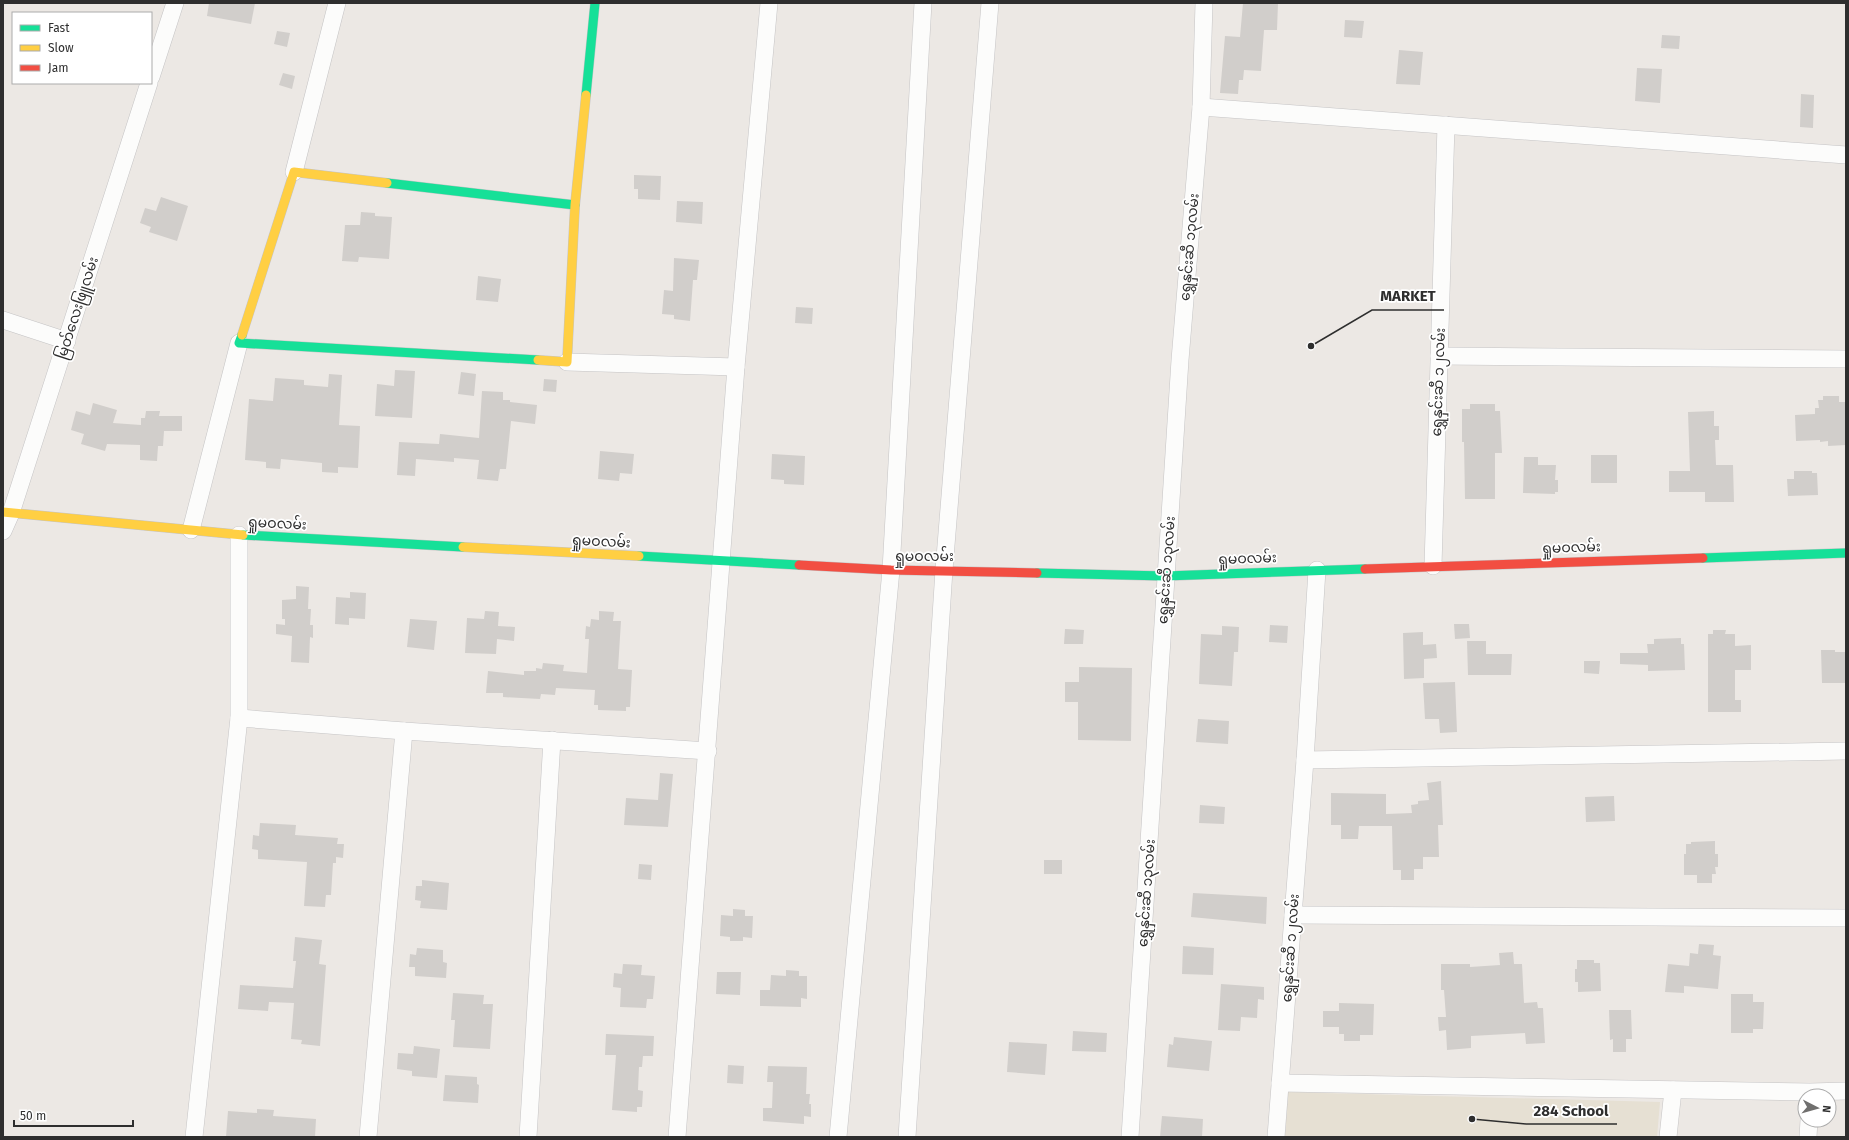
<svg xmlns="http://www.w3.org/2000/svg" width="1849" height="1140" font-family="'Fira Sans','Noto Sans Myanmar',sans-serif">
<style>
.education{fill:#e6e0d3}
.building{fill:#d1cecb}
.lines{fill:none;stroke-linecap:round;stroke-linejoin:round}
.street-casing{stroke:#c5c4c5;stroke-width:18}
.fast-casing{stroke:#c5c4c5;stroke-width:10}
.slow-casing{stroke:#c5c4c5;stroke-width:10}
.jam-casing{stroke:#c5c4c5;stroke-width:10}
.street{stroke:#fcfcfb;stroke-width:17}
.fast{stroke:#16e098;stroke-width:9}
.slow{stroke:#ffcf43;stroke-width:9}
.jam{stroke:#f24e42;stroke-width:9}
.labels{text-anchor:middle;stroke-width:3.5;stroke-linejoin:round;paint-order:stroke}
.street-label{font-size:14px;fill:#2e2e2e;stroke:#fff}
.leader{fill:none;stroke:#2e2e2e;stroke-width:1.5}
.callout-dot{fill:#2e2e2e;stroke:#fff;stroke-width:1.5}
.callout-label{font-size:15px;text-anchor:middle;font-weight:bold;fill:#2e2e2e;stroke:#fff;stroke-width:3.5;stroke-linejoin:round;paint-order:stroke}
</style>
<rect width="100%" height="100%" fill="#ece8e4"/>
<path class="education" d="M 1288,1092 L 1660,1102 L 1657,1137 L 1285,1137 Z"/>
<g class="building">
<path d="M 209,3 L 255,3 L 251,24 L 207,16 Z"/>
<path d="M 1243,3 L 1278,3 L 1277,30 L 1264,30 L 1261,71 L 1244,70 L 1243,80 L 1239,80 L 1238,94 L 1220,93 L 1225,36 L 1240,37 Z"/>
<path d="M 1345,20 L 1364,21 L 1362,38 L 1344,37 Z"/>
<path d="M 277,31 L 290,33 L 287,47 L 274,44 Z"/>
<path d="M 1662,35 L 1680,36 L 1679,49 L 1661,48 Z"/>
<path d="M 1399,50 L 1423,52 L 1420,85 L 1396,84 Z"/>
<path d="M 1637,68 L 1662,69 L 1660,103 L 1635,101 Z"/>
<path d="M 283,73 L 295,76 L 292,89 L 279,85 Z"/>
<path d="M 1801,94 L 1814,95 L 1813,128 L 1800,127 Z"/>
<path d="M 634,175 L 661,176 L 660,200 L 638,199 L 638,189 L 634,189 Z"/>
<path d="M 161,197 L 188,206 L 177,241 L 149,232 L 151,227 L 140,223 L 145,208 L 156,211 Z"/>
<path d="M 677,201 L 703,202 L 702,224 L 676,222 Z"/>
<path d="M 361,212 L 375,213 L 375,216 L 392,217 L 389,259 L 359,257 L 358,262 L 342,261 L 345,225 L 360,225 Z"/>
<path d="M 674,258 L 699,260 L 697,280 L 693,280 L 690,321 L 674,319 L 674,315 L 662,314 L 664,290 L 673,291 Z"/>
<path d="M 478,276 L 501,279 L 498,302 L 476,300 Z"/>
<path d="M 796,307 L 813,308 L 812,324 L 795,323 Z"/>
<path d="M 395,370 L 415,371 L 412,418 L 375,416 L 377,384 L 394,386 Z"/>
<path d="M 461,372 L 476,374 L 474,396 L 458,394 Z"/>
<path d="M 329,374 L 342,375 L 339,425 L 360,426 L 358,468 L 338,467 L 338,473 L 322,472 L 322,463 L 281,459 L 280,469 L 266,468 L 266,462 L 245,460 L 249,399 L 273,401 L 275,378 L 304,380 L 304,385 L 328,387 Z"/>
<path d="M 544,379 L 557,380 L 556,392 L 543,391 Z"/>
<path d="M 482,391 L 503,392 L 503,400 L 510,400 L 510,402 L 537,405 L 535,424 L 511,421 L 506,469 L 500,469 L 498,481 L 477,479 L 479,460 L 454,458 L 454,462 L 416,459 L 415,476 L 397,475 L 399,442 L 439,444 L 440,434 L 479,438 Z"/>
<path d="M 1823,396 L 1839,396 L 1839,402 L 1846,402 L 1846,445 L 1828,446 L 1828,441 L 1820,442 L 1820,440 L 1796,441 L 1795,415 L 1815,414 L 1815,408 L 1819,408 L 1818,400 L 1823,400 Z"/>
<path d="M 93,403 L 117,410 L 113,423 L 141,425 L 141,418 L 145,418 L 146,411 L 160,411 L 159,416 L 182,416 L 182,431 L 164,431 L 163,446 L 158,446 L 157,461 L 140,460 L 140,445 L 107,444 L 105,451 L 81,444 L 84,434 L 71,430 L 76,411 L 90,415 Z"/>
<path d="M 1470,404 L 1495,404 L 1495,411 L 1500,411 L 1502,453 L 1495,453 L 1495,499 L 1465,499 L 1464,442 L 1462,442 L 1462,409 L 1470,409 Z"/>
<path d="M 1714,411 L 1714,426 L 1719,426 L 1719,440 L 1715,440 L 1716,465 L 1733,465 L 1734,502 L 1705,502 L 1705,492 L 1669,492 L 1669,471 L 1690,471 L 1688,412 Z"/>
<path d="M 600,451 L 634,454 L 632,474 L 620,473 L 619,481 L 598,479 Z"/>
<path d="M 772,454 L 805,456 L 804,485 L 784,484 L 784,480 L 771,479 Z"/>
<rect x="1591" y="455" width="26" height="28"/>
<path d="M 1524,457 L 1538,457 L 1538,465 L 1556,465 L 1555,480 L 1558,480 L 1558,492 L 1555,492 L 1555,494 L 1523,493 Z"/>
<path d="M 1794,471 L 1812,471 L 1812,473 L 1817,473 L 1818,495 L 1788,496 L 1787,479 L 1794,479 Z"/>
<path d="M 296,586 L 309,587 L 308,609 L 311,609 L 310,625 L 313,625 L 313,638 L 310,637 L 309,663 L 291,662 L 292,636 L 276,634 L 276,624 L 285,625 L 285,619 L 282,619 L 282,600 L 296,599 Z"/>
<path d="M 350,592 L 366,593 L 365,619 L 349,618 L 349,625 L 335,624 L 336,597 L 350,598 Z"/>
<path d="M 485,611 L 499,612 L 498,626 L 515,627 L 514,641 L 497,639 L 496,654 L 465,653 L 467,618 L 484,619 Z"/>
<path d="M 599,611 L 614,612 L 613,621 L 621,621 L 618,669 L 632,670 L 630,707 L 626,707 L 626,711 L 598,710 L 598,705 L 594,705 L 595,690 L 556,688 L 555,695 L 541,694 L 540,699 L 503,697 L 503,693 L 486,693 L 488,671 L 524,675 L 524,671 L 536,671 L 536,668 L 542,669 L 543,663 L 564,665 L 563,671 L 587,673 L 589,639 L 585,639 L 586,626 L 590,627 L 591,619 L 599,620 Z"/>
<path d="M 410,619 L 437,621 L 434,650 L 407,647 Z"/>
<path d="M 1454,624 L 1469,624 L 1470,638 L 1455,639 Z"/>
<path d="M 1270,625 L 1288,626 L 1287,643 L 1269,642 Z"/>
<path d="M 1222,626 L 1239,627 L 1238,652 L 1234,652 L 1232,686 L 1199,684 L 1201,634 L 1222,635 Z"/>
<path d="M 1065,629 L 1084,630 L 1083,644 L 1064,644 Z"/>
<path d="M 1713,630 L 1726,630 L 1725,634 L 1735,634 L 1735,646 L 1751,645 L 1751,670 L 1735,670 L 1735,700 L 1741,700 L 1741,712 L 1708,712 L 1708,634 L 1713,634 Z"/>
<path d="M 1423,632 L 1423,645 L 1436,644 L 1437,658 L 1424,659 L 1424,678 L 1404,679 L 1403,633 Z"/>
<path d="M 1681,638 L 1681,644 L 1684,644 L 1685,670 L 1648,671 L 1648,665 L 1620,664 L 1620,653 L 1648,653 L 1647,644 L 1654,644 L 1654,639 Z"/>
<path d="M 1467,641 L 1486,641 L 1486,654 L 1512,654 L 1511,675 L 1468,675 Z"/>
<path d="M 1821,650 L 1835,650 L 1835,652 L 1846,652 L 1846,683 L 1822,683 Z"/>
<path d="M 1584,661 L 1600,661 L 1599,674 L 1584,673 Z"/>
<path d="M 1079,667 L 1132,668 L 1131,741 L 1078,740 L 1078,702 L 1065,702 L 1065,682 L 1079,682 Z"/>
<path d="M 1455,682 L 1457,732 L 1440,733 L 1439,719 L 1425,719 L 1423,683 Z"/>
<path d="M 1198,719 L 1229,721 L 1228,744 L 1196,742 Z"/>
<path d="M 660,773 L 673,774 L 668,827 L 624,825 L 626,798 L 658,800 Z"/>
<path d="M 1441,781 L 1443,825 L 1438,825 L 1439,857 L 1423,857 L 1423,869 L 1414,869 L 1414,880 L 1401,880 L 1401,870 L 1393,870 L 1392,826 L 1359,826 L 1358,839 L 1341,839 L 1341,825 L 1331,825 L 1331,793 L 1386,794 L 1386,814 L 1412,813 L 1411,805 L 1418,804 L 1418,801 L 1429,800 L 1427,783 Z"/>
<path d="M 1614,796 L 1615,821 L 1586,822 L 1585,797 Z"/>
<path d="M 1200,805 L 1225,807 L 1224,824 L 1199,823 Z"/>
<path d="M 260,823 L 296,825 L 295,835 L 338,838 L 337,844 L 344,844 L 343,858 L 336,857 L 336,863 L 333,863 L 331,895 L 326,895 L 325,907 L 304,906 L 307,862 L 258,859 L 258,850 L 252,849 L 253,835 L 259,836 Z"/>
<path d="M 1715,841 L 1715,854 L 1718,854 L 1718,867 L 1715,867 L 1716,874 L 1712,874 L 1712,883 L 1697,883 L 1697,875 L 1684,875 L 1684,854 L 1686,854 L 1686,844 L 1691,844 L 1691,842 Z"/>
<rect x="1044" y="860" width="18" height="14"/>
<path d="M 639,864 L 652,865 L 651,880 L 638,879 Z"/>
<path d="M 422,880 L 449,883 L 447,910 L 420,908 L 421,901 L 415,900 L 416,886 L 422,886 Z"/>
<path d="M 1193,893 L 1267,897 L 1266,924 L 1191,917 Z"/>
<path d="M 733,909 L 745,910 L 745,916 L 753,916 L 752,938 L 743,937 L 743,941 L 730,941 L 730,937 L 720,936 L 721,915 L 733,916 Z"/>
<path d="M 295,937 L 322,940 L 319,964 L 326,965 L 320,1046 L 301,1044 L 302,1040 L 291,1039 L 294,1003 L 269,1002 L 268,1011 L 238,1009 L 240,985 L 293,988 L 296,961 L 293,961 Z"/>
<path d="M 1699,944 L 1714,945 L 1713,955 L 1721,956 L 1718,989 L 1684,986 L 1684,993 L 1665,992 L 1668,964 L 1689,966 L 1690,953 L 1698,954 Z"/>
<path d="M 1183,946 L 1214,948 L 1213,975 L 1182,974 Z"/>
<path d="M 417,948 L 443,950 L 443,962 L 447,963 L 446,978 L 415,976 L 415,967 L 409,967 L 410,954 L 416,955 Z"/>
<path d="M 1513,952 L 1514,964 L 1522,964 L 1524,1003 L 1537,1002 L 1538,1008 L 1543,1008 L 1545,1043 L 1526,1044 L 1525,1033 L 1471,1036 L 1471,1048 L 1447,1050 L 1446,1030 L 1439,1031 L 1438,1017 L 1446,1017 L 1444,990 L 1441,990 L 1441,964 L 1470,964 L 1470,967 L 1500,965 L 1499,953 Z"/>
<path d="M 1577,960 L 1594,960 L 1594,963 L 1600,963 L 1601,991 L 1578,992 L 1578,982 L 1575,982 L 1575,969 L 1577,969 Z"/>
<path d="M 623,964 L 642,965 L 641,975 L 655,976 L 653,999 L 647,999 L 646,1008 L 620,1007 L 621,988 L 613,987 L 614,973 L 622,974 Z"/>
<path d="M 786,970 L 799,971 L 799,976 L 807,976 L 807,999 L 801,998 L 801,1007 L 760,1006 L 760,990 L 770,990 L 771,975 L 786,976 Z"/>
<path d="M 717,972 L 741,972 L 740,995 L 716,994 Z"/>
<path d="M 1221,984 L 1264,987 L 1264,1000 L 1258,999 L 1257,1018 L 1241,1017 L 1240,1031 L 1218,1030 Z"/>
<path d="M 453,993 L 484,995 L 483,1004 L 493,1004 L 490,1049 L 453,1047 L 455,1020 L 451,1020 Z"/>
<path d="M 1731,994 L 1753,994 L 1753,1002 L 1764,1002 L 1763,1029 L 1753,1029 L 1753,1033 L 1731,1033 Z"/>
<path d="M 1339,1003 L 1374,1004 L 1373,1035 L 1360,1035 L 1360,1041 L 1344,1041 L 1344,1034 L 1339,1034 L 1339,1027 L 1323,1027 L 1323,1011 L 1339,1011 Z"/>
<path d="M 1609,1010 L 1631,1010 L 1632,1039 L 1626,1039 L 1626,1052 L 1613,1052 L 1613,1039 L 1610,1040 Z"/>
<path d="M 1073,1031 L 1107,1033 L 1106,1052 L 1072,1051 Z"/>
<path d="M 606,1034 L 654,1036 L 653,1056 L 643,1056 L 642,1067 L 639,1067 L 638,1090 L 643,1091 L 642,1107 L 637,1107 L 637,1112 L 612,1110 L 616,1055 L 605,1055 Z"/>
<path d="M 1174,1037 L 1212,1041 L 1209,1071 L 1167,1067 L 1169,1044 L 1173,1045 Z"/>
<path d="M 1009,1042 L 1047,1044 L 1045,1075 L 1007,1072 Z"/>
<path d="M 414,1046 L 440,1049 L 437,1078 L 412,1076 L 412,1071 L 397,1069 L 398,1053 L 413,1054 Z"/>
<path d="M 728,1065 L 744,1066 L 743,1084 L 727,1083 Z"/>
<path d="M 768,1066 L 807,1067 L 806,1094 L 810,1094 L 809,1104 L 811,1104 L 811,1117 L 804,1116 L 804,1124 L 763,1121 L 763,1108 L 772,1108 L 773,1082 L 767,1082 Z"/>
<path d="M 445,1075 L 477,1077 L 477,1084 L 479,1085 L 478,1103 L 443,1101 Z"/>
<path d="M 257,1109 L 274,1110 L 273,1116 L 316,1119 L 315,1137 L 226,1137 L 228,1111 L 257,1113 Z"/>
<path d="M 1162,1116 L 1203,1119 L 1202,1137 L 1160,1137 Z"/>
</g>
<g class="lines">
<g class="street-casing">
<g id="street">
<path d="M 151,77 L 175,3"/>
<path d="M 1201,107 L 1846,155"/>
<path d="M 294,172 L 337,3"/>
<path d="M 3,320 L 67,341"/>
<path d="M 1439,356 L 1846,359"/>
<path d="M 567,362 L 736,367"/>
<path d="M 191,530 L 239,343"/>
<path d="M 3,531 L 11,513 L 149,83"/>
<path d="M 1433,566 L 1446,125"/>
<path d="M 239,718 L 404,731 L 708,751"/>
<path d="M 1305,760 L 1846,751"/>
<path d="M 1293,915 L 1846,918"/>
<path d="M 1280,1083 L 1810,1092 L 1846,1091"/>
<path d="M 194,1137 L 239,718 L 239,535"/>
<path d="M 368,1137 L 404,731"/>
<path d="M 528,1137 L 552,740"/>
<path d="M 677,1137 L 736,367 L 769,3"/>
<path d="M 838,1137 L 891,570 L 923,3"/>
<path d="M 907,1137 L 944,570 L 990,3"/>
<path d="M 1130,1137 L 1180,360 L 1201,107 L 1204,3"/>
<path d="M 1276,1137 L 1305,760 L 1317,570"/>
<path d="M 1668,1137 L 1673,1090"/>
<path d="M 1808,1137 L 1809,1120"/>
</g>
</g>
<g class="fast-casing">
<g id="fast">
<path d="M 586,95 L 595,3"/>
<path d="M 387,183 L 575,205"/>
<path d="M 242,335 L 239,343 L 538,360"/>
<path d="M 243,535 L 463,547"/>
<path d="M 639,556 L 799,565"/>
<path d="M 1703,558 L 1846,553"/>
<path d="M 1037,573 L 1165,576 L 1365,569"/>
</g>
</g>
<g class="slow-casing">
<g id="slow">
<path d="M 242,335 L 294,172 L 387,183"/>
<path d="M 538,360 L 567,362 L 575,205 L 586,95"/>
<path d="M 3,512 L 243,535"/>
<path d="M 463,547 L 639,556"/>
</g>
</g>
<g class="jam-casing">
<g id="jam">
<path d="M 799,565 L 891,570 L 1037,573"/>
<path d="M 1365,569 L 1703,558"/>
</g>
</g>
<use href="#street" class="street"/>
<use href="#fast" class="fast"/>
<use href="#slow" class="slow"/>
<use href="#jam" class="jam"/>
</g>
<g class="labels">
<g class="street-label">
<text transform="translate(1189 247) rotate(-85)" y="5">ရွှေနှင်းဆီ ၁၃လမ်း</text>
<text transform="translate(77 308) rotate(-72)" y="5">မြတ်လေးဖြူလမ်း</text>
<text transform="translate(1438 382) rotate(-88)" y="5">ရွှေနှင်းဆီ ၁၂လမ်း</text>
<text transform="translate(277 523) rotate(3)" y="5">ရှုမဝလမ်း</text>
<text transform="translate(601 541) rotate(3)" y="5">ရှုမဝလမ်း</text>
<text transform="translate(1571 547) rotate(-2)" y="5">ရှုမဝလမ်း</text>
<text x="924" y="561">ရှုမဝလမ်း</text>
<text transform="translate(1247 558) rotate(-2)" y="5">ရှုမဝလမ်း</text>
<text transform="translate(1166 570) rotate(-86)" y="5">ရွှေနှင်းဆီ ၁၃လမ်း</text>
<text transform="translate(1146 893) rotate(-86)" y="5">ရွှေနှင်းဆီ ၁၃လမ်း</text>
<text transform="translate(1290 948) rotate(-86)" y="5">ရွှေနှင်းဆီ ၁၂လမ်း</text>
</g>
</g>
<path class="leader" d="M1311 346L1372 310H1444M1472 1119L1526 1124H1617"/>
<g class="callout-dot">
<circle cx="1311" cy="346" r="4"/>
<circle cx="1472" cy="1119" r="4"/>
</g>
<g class="callout-label">
<text x="1408" y="301">MARKET</text>
<text x="1571" y="1116">284 School</text>
</g>
<rect width="1849" height="1140" fill="none" stroke="#2e2e2e" stroke-width="8"/>
<rect x="12" y="12" width="140" height="72" fill="#ffffff" stroke="#ababab"/>
<rect x="20" y="25" width="20" height="6" fill="#16e098" stroke="#ababab"/>
<text x="48" y="32" font-size="12" fill="#2e2e2e">Fast</text>
<rect x="20" y="45" width="20" height="6" fill="#ffcf43" stroke="#ababab"/>
<text x="48" y="52" font-size="12" fill="#2e2e2e">Slow</text>
<rect x="20" y="65" width="20" height="6" fill="#f24e42" stroke="#ababab"/>
<text x="48" y="72" font-size="12" fill="#2e2e2e">Jam</text>
<g transform="translate(1817 1108) rotate(96)"><circle r="19" fill="#ffffff" stroke="#ababab"/>
<path d="M0-3L7 15L0 10L-7 15Z" fill="#706f6e"/>
<text y="-6" font-size="11" font-weight="bold" text-anchor="middle" fill="#2e2e2e">N</text>
</g>
<path d="M14 1120v6h119v-6" fill="none" stroke="#2e2e2e" stroke-width="2"/>
<text x="20" y="1120" font-size="12" fill="#2e2e2e" stroke="#ffffff" stroke-width="3" paint-order="stroke">50 m</text>
</svg>
